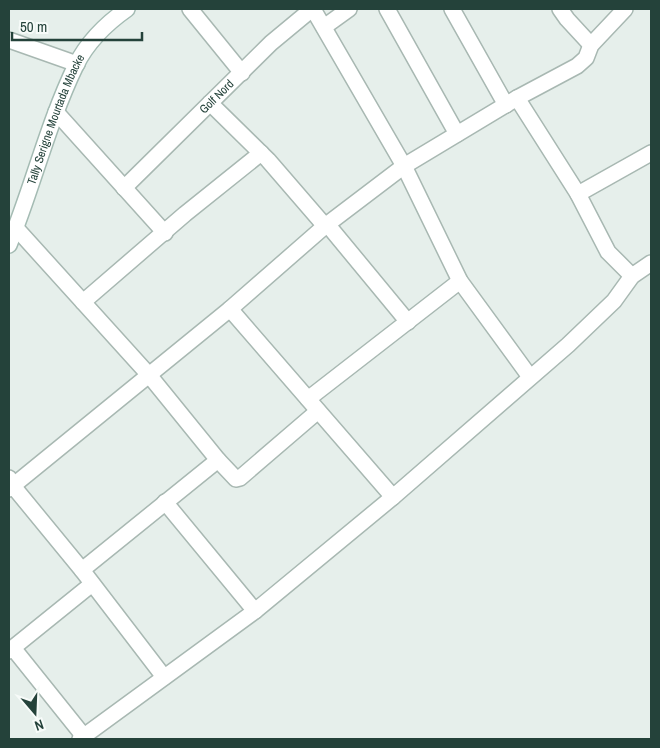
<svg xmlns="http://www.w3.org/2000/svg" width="660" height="748" font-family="'Archivo Narrow',sans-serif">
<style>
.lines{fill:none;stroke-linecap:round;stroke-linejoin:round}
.street-casing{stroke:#a8b8b2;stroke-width:18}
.secondary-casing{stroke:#a4bbb3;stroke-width:18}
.street{stroke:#fff;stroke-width:15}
.secondary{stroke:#fff;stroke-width:15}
.labels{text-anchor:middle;stroke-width:4;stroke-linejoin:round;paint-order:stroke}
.street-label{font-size:12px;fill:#24423a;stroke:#f7fbf9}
</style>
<rect width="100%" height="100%" fill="#e6efeb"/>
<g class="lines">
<g class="street-casing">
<g id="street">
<path d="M 190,9 L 242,73"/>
<path d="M 313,9 L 404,166 L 460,281 L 530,377"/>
<path d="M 387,9 L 457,134"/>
<path d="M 452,9 L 506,105"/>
<path d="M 560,9 L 567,19 L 591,45"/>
<path d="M 324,27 L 349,9"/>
<path d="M 9,40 L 77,64"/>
<path d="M 517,98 L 578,194 L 608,252 L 632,276"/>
<path d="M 210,103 L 268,160 L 325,226"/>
<path d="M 56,112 L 165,233"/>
<path id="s1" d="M 124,188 L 271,43 L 312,9"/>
<path d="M 578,194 L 651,153"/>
<path d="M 327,224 L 408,322"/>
<path d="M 16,228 L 149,375 L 218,460 L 236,479 L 240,478 L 318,411"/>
<path d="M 83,302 L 185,214 L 261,153"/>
<path d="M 230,309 L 393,497"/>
<path d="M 308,399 L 460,281"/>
<path d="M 9,478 L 13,486 L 82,570 L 164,677"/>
<path d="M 9,489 L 230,309 L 325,226 L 404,166 L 517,98 L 577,66 L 586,58 L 591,45 L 625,9"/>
<path d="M 165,502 L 255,611"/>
<path d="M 82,570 L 218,460"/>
<path d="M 13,648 L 86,739"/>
<path d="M 9,651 L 92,584"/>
<path d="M 80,739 L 255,611 L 393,497 L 568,345 L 614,301 L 632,276 L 651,263"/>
</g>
</g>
<g class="secondary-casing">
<g id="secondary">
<path id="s2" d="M 9,245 C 33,186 48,123 76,65 C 87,43 107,23 127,9"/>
</g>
</g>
<use href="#street" class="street"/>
<use href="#secondary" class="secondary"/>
</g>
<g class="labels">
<g class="street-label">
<text dy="4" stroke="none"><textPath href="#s1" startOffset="130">Golf Nord</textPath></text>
<text dy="4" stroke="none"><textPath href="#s2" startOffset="134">Tally Serigne Mourtada Mbacke</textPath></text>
</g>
</g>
<rect width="660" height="748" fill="none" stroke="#24423a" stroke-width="20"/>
<g transform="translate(35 713) rotate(161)" stroke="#f7fbf9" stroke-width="4" paint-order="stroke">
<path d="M0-4L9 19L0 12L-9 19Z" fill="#24423a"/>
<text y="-8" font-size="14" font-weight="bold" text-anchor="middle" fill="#24423a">N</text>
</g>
<path d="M12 32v8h130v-8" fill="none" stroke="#24423a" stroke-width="2.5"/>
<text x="20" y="32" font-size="15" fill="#24423a" stroke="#f7fbf9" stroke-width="4" paint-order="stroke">50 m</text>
</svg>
